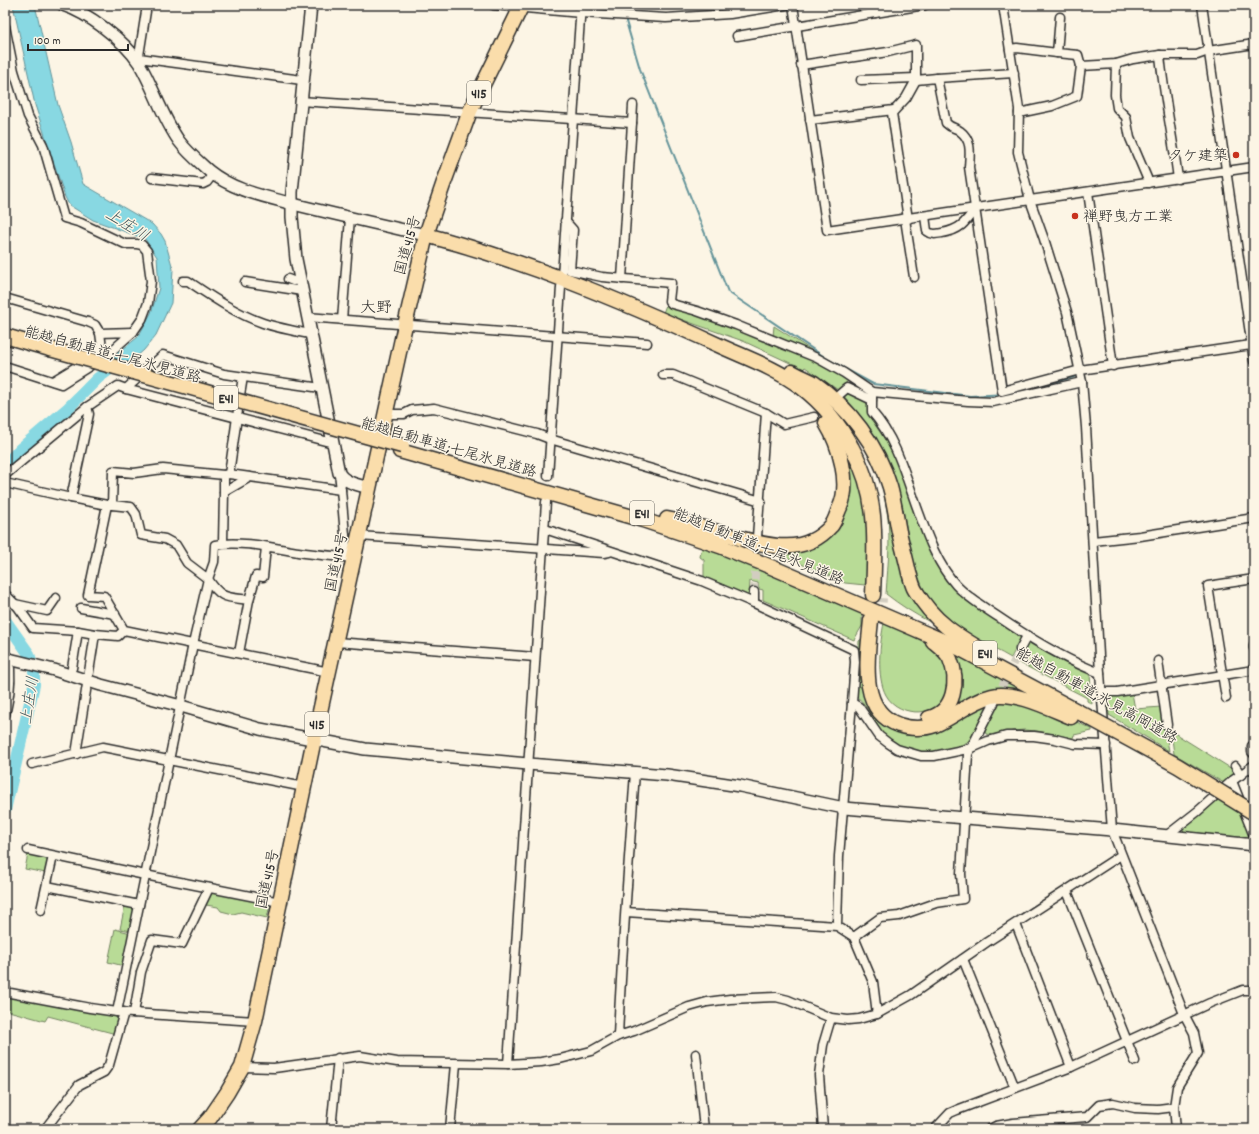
<svg xmlns="http://www.w3.org/2000/svg" width="1259" height="1134" font-family="Dekko,'Klee One',sans-serif">
<style>
.green{fill:#b8db96;stroke:#728360}
.water{fill:#88d8e2;stroke:#639399}
.lines{fill:none;stroke-linecap:round;stroke-linejoin:round}
.stream{stroke:#639399;stroke-width:2}
.river{stroke:#88d8e2;stroke-width:12}
.street-tunnel{stroke:#d2cdc0;stroke-width:8;stroke-dasharray:8 4;stroke-linecap:butt}
.highway-tunnel{stroke:#d2cdc0;stroke-width:14;stroke-dasharray:14 7;stroke-linecap:butt}
.street-casing{stroke:#2b2b2b;stroke-width:11}
.secondary-casing{stroke:#2b2b2b;stroke-width:14}
.highway-casing{stroke:#2b2b2b;stroke-width:17}
.street{stroke:#fcf5e5;stroke-width:8}
.secondary{stroke:#fcf5e5;stroke-width:11}
.highway{stroke:#faddab;stroke-width:14}
.highway-bridge-casing{stroke:#2b2b2b;stroke-width:17;stroke-linecap:butt}
.highway-bridge{stroke:#faddab;stroke-width:14}
.poi-dot{fill:#c8321e;stroke:#fcf5e5;stroke-width:1.5}
.labels{text-anchor:middle;stroke-width:3;stroke-linejoin:round;paint-order:stroke}
.shield{fill:#fcf5e5;stroke:#6a6863;stroke-width:1}
.shield-label{font-size:14px;font-weight:bold;fill:#2b2b2b}
.poi-label{font-size:15px;fill:#2b2b2b;stroke:#fcf5e5;text-anchor:end}
.street-label{font-size:15px;fill:#2b2b2b;stroke:#fcf5e5}
.water-label{font-size:16px;font-style:italic;fill:#425659;stroke:#fcf5e5}
.neighbourhood-label{font-size:16px;fill:#2b2b2b;stroke:#fcf5e5}
</style>
<rect width="100%" height="100%" fill="#fcf5e5"/>
<filter id="ink" filterUnits="userSpaceOnUse"><feTurbulence type="fractalNoise" baseFrequency=".025" numOctaves="2"/><feDisplacementMap in="SourceGraphic" scale="8" xChannelSelector="R" yChannelSelector="G"/><feConvolveMatrix kernelMatrix="1 2 1 2 8 2 1 2 1" color-interpolation-filters="sRGB"/></filter>
<g filter="url(#ink)">
<g class="green">
<path d="M 666,305 L 718,321 L 817,362 L 849,380 L 838,390 L 805,367 L 803,369 L 743,341 L 663,313 Z"/>
<path d="M 774,326 L 816,353 L 773,336 Z"/>
<path d="M 848,391 L 868,403 L 869,416 L 888,444 L 896,459 L 928,548 L 943,576 L 953,587 L 1019,633 L 1021,638 L 1011,658 C 989,645 962,635 944,617 C 904,579 911,518 892,470 C 881,441 863,418 843,395 Z"/>
<path d="M 868,447 L 880,471 L 909,588 L 919,608 L 930,622 C 914,614 900,605 886,594 C 888,563 892,531 885,500 C 882,482 875,465 868,447 Z"/>
<path d="M 845,448 C 850,457 856,466 858,475 C 869,510 873,549 865,585 L 845,583 L 828,575 L 774,553 L 791,553 L 808,548 L 840,522 L 847,509 L 851,490 L 851,473 Z"/>
<path d="M 702,547 L 758,568 L 799,587 L 815,593 L 862,614 L 862,626 L 854,640 L 763,600 L 763,590 L 759,589 L 758,583 L 750,581 L 749,597 L 704,578 L 704,560 L 700,557 Z"/>
<path d="M 884,623 C 903,632 928,640 941,657 C 946,664 946,669 947,677 C 948,680 949,686 948,689 C 943,718 899,719 886,695 C 876,677 880,642 884,623 Z"/>
<path d="M 863,638 L 863,683 L 907,732 L 990,702 C 984,715 978,732 967,742 C 954,753 921,755 905,749 C 900,747 892,742 887,738 C 874,728 870,706 857,697 L 859,641 Z"/>
<path d="M 1032,641 L 1090,674 L 1092,704 L 1087,701 L 1087,698 L 1018,662 L 1026,643 Z"/>
<path d="M 954,652 L 1028,691 L 1011,688 L 996,689 L 948,712 C 965,688 967,680 954,652 Z"/>
<path d="M 1132,693 L 1135,709 L 1161,707 L 1169,751 L 1109,715 L 1108,697 Z"/>
<path d="M 1013,699 L 1070,719 L 1092,729 L 1092,731 L 1074,735 L 1073,738 L 1037,731 L 1024,730 L 1013,731 L 992,735 L 986,734 L 984,729 L 1001,700 Z"/>
<path d="M 1171,731 L 1232,769 L 1235,773 L 1224,783 L 1174,754 Z"/>
<path d="M 1220,796 L 1240,808 L 1252,836 L 1250,838 L 1185,832 L 1183,830 L 1183,828 Z"/>
<path d="M 28,854 L 49,858 L 46,873 L 25,869 Z"/>
<path d="M 210,889 L 271,901 L 267,918 L 241,912 L 233,914 L 221,911 L 218,907 L 206,905 L 204,902 Z"/>
<path d="M 125,905 L 137,907 L 132,931 L 120,929 Z"/>
<path d="M 115,929 L 131,933 L 124,966 L 108,962 Z"/>
<path d="M 5,995 L 120,1014 L 116,1034 L 48,1016 L 45,1021 L 5,1010 Z"/>
</g>
<path class="water" d="M 13,5 L 35,5 L 58,105 L 71,142 L 83,184 L 152,224 L 161,234 L 165,241 L 173,269 L 171,303 L 156,335 L 144,350 L 127,365 L 108,361 L 138,337 L 151,313 L 159,288 L 157,257 L 145,239 L 93,220 L 69,205 L 65,197 L 35,105 Z"/>
<g class="lines">
<g class="stream">
<path d="M 622,5 L 624,13"/>
<path d="M 625,18 L 640,69 L 728,292 L 829,360 L 873,384 L 970,396 L 1007,394 L 1074,377"/>
</g>
<g class="river">
<path d="M 5,465 L 20,449 L 68,408 L 98,378 L 118,363"/>
<path d="M 5,620 L 29,654 L 34,670 L 34,685 L 5,810"/>
</g>
<g class="street-tunnel">
<path d="M 754,592 L 757,539"/>
<path d="M 997,697 L 1020,649"/>
</g>
<path class="highway-tunnel" d="M 878,623 L 880,598"/>
<g class="street-casing">
<g id="street">
<path d="M 493,5 L 581,13 L 666,18 L 730,14 L 785,5"/>
<path d="M 793,5 L 827,230 L 1254,167"/>
<path d="M 874,5 L 875,13 L 925,5"/>
<path d="M 1003,5 L 1019,109 L 1018,152 L 1030,200 L 1044,239 L 1067,312 L 1082,382 L 1086,427 L 1100,673 L 1112,830 L 1184,1014 L 1194,1033 L 1198,1053 L 1177,1087 L 1174,1107 L 1176,1129"/>
<path d="M 1202,5 L 1254,361"/>
<path d="M 1060,17 L 1057,53 L 1078,55 L 1081,66"/>
<path d="M 5,26 L 14,71 L 28,116 L 43,145 L 64,218 L 81,223 L 125,244 L 137,244 L 142,245 L 147,251 L 151,281 L 148,303 L 142,319 L 133,332"/>
<path d="M 737,36 L 875,13"/>
<path d="M 1010,49 L 1017,48 L 1057,53"/>
<path d="M 1160,55 C 1164,97 1173,138 1178,179"/>
<path d="M 139,58 L 302,80"/>
<path d="M 138,62 L 147,5"/>
<path d="M 1116,64 L 1115,95 L 1117,108 L 1126,117 L 1130,138 L 1147,178 L 1148,183"/>
<path d="M 801,65 L 888,52 L 916,45 L 916,80 L 937,78 L 946,123 C 952,129 955,127 960,131 C 972,140 970,153 969,167 L 1002,391 L 1080,370 L 1251,345"/>
<path d="M 937,78 L 1014,73"/>
<path d="M 861,80 L 916,78"/>
<path d="M 300,101 L 632,123 L 633,105"/>
<path d="M 1019,113 L 1052,106 L 1077,96 L 1081,66 L 1116,64 L 1133,59 L 1160,55 L 1197,55 L 1208,51 L 1254,44"/>
<path d="M 810,120 L 894,110"/>
<path d="M 152,178 L 203,184 L 207,182 L 213,174"/>
<path d="M 1088,192 L 1113,366"/>
<path d="M 925,216 L 927,231 C 932,235 936,234 942,233 C 960,230 965,223 975,209"/>
<path d="M 905,219 L 914,277"/>
<path d="M 908,219 L 892,113 L 906,98 L 916,80"/>
<path d="M 565,221 L 573,230 L 570,270 L 602,277 L 671,283 L 669,301 L 672,304 L 697,311 L 736,325 L 817,358 L 844,373 L 872,392 L 968,401 L 993,402 L 1082,382"/>
<path d="M 562,276 L 581,5"/>
<path d="M 288,279 L 293,281 L 300,280"/>
<path d="M 622,279 L 632,123"/>
<path d="M 183,281 L 188,281 C 212,297 235,313 263,323 C 278,328 294,331 310,334"/>
<path d="M 245,282 L 302,291"/>
<path d="M 5,298 L 88,322 L 95,325 L 100,333 L 133,332 L 107,355 L 61,384 L 5,366"/>
<path d="M 307,317 L 647,343"/>
<path d="M 342,320 L 350,218"/>
<path d="M 663,375 L 673,375 L 766,413 L 784,424 L 814,417"/>
<path d="M 53,381 L 76,367 L 102,348 L 100,333"/>
<path d="M 321,388 L 224,374 L 163,355 L 126,389 L 333,443"/>
<path d="M 872,392 L 872,412 C 897,440 906,478 919,513 C 928,538 938,565 956,585 C 968,598 985,608 1000,618 C 1031,639 1065,660 1100,673"/>
<path d="M 840,394 L 847,388 L 872,400"/>
<path d="M 240,395 L 243,377"/>
<path d="M 386,414 L 404,414 L 412,410 L 434,408 L 537,434 L 550,439 L 761,501"/>
<path d="M 5,475 L 87,407"/>
<path d="M 224,475 L 163,469 L 134,473 L 113,471 L 112,505 L 131,507 L 136,514 L 141,535 L 165,539 L 176,545 L 187,563 L 208,579 L 214,562 L 215,545 C 239,540 274,548 298,552 C 317,555 335,556 354,558"/>
<path d="M 548,476 L 561,287"/>
<path d="M 250,477 L 341,490 L 339,473"/>
<path d="M 5,483 L 71,498"/>
<path d="M 341,490 L 347,557"/>
<path d="M 224,492 L 224,475 L 229,474"/>
<path d="M 107,505 L 71,498 L 89,414 L 87,407 L 118,386 L 126,389"/>
<path d="M 112,505 L 107,505 L 88,595 L 104,596 L 124,630 L 329,672"/>
<path d="M 545,529 L 702,581 L 754,603 L 854,650 L 855,662 L 852,703 L 839,856 L 837,926"/>
<path d="M 359,536 L 604,553 L 609,552"/>
<path d="M 757,537 L 766,413"/>
<path d="M 1093,541 L 1140,536 L 1254,518"/>
<path d="M 223,543 L 224,492 L 250,477 L 229,474 L 238,410"/>
<path d="M 208,579 C 221,599 226,597 249,600 L 239,653"/>
<path d="M 754,592 L 754,603"/>
<path d="M 5,594 L 18,607 L 33,628 L 78,631 L 72,668"/>
<path d="M 249,600 L 256,576 L 263,577 L 266,547"/>
<path d="M 15,604 L 47,611 L 56,598"/>
<path d="M 81,608 L 115,614"/>
<path d="M 95,634 L 118,636 L 124,630"/>
<path d="M 336,642 L 535,657"/>
<path d="M 1254,645 L 1254,648"/>
<path d="M 1020,649 L 1027,636"/>
<path d="M 1158,661 L 1167,725"/>
<path d="M 5,664 L 10,668 C 11,686 9,698 5,715"/>
<path d="M 1103,692 L 1117,692 L 1254,670"/>
<path d="M 1226,698 L 1208,586 L 1254,579"/>
<path d="M 852,703 L 859,707 L 879,736 L 888,743 L 897,749 L 921,756 L 934,756 L 972,748 L 988,741 L 1006,736 L 1034,736 L 1055,739 L 1075,744 L 1106,745"/>
<path d="M 1254,746 L 1252,746 L 1252,752 L 1254,754"/>
<path d="M 76,754 L 95,634 L 78,631"/>
<path d="M 32,764 L 103,747 L 304,787"/>
<path d="M 1235,766 L 1241,775"/>
<path d="M 1232,781 L 1254,836"/>
<path d="M 1166,836 L 1198,811 L 1232,781 L 1254,765"/>
<path d="M 28,850 L 145,875 L 280,902"/>
<path d="M 47,886 L 139,905"/>
<path d="M 1067,891 L 1135,1061"/>
<path d="M 41,910 L 53,856"/>
<path d="M 626,912 L 837,926 L 854,937 L 873,982 L 877,1014"/>
<path d="M 1016,924 L 1071,1067"/>
<path d="M 854,937 L 880,918 L 899,916 L 936,903 L 963,899 L 961,874 L 968,754 L 994,703"/>
<path d="M 963,959 L 1015,1088"/>
<path d="M 5,992 L 90,1008 L 117,1012 L 255,1021"/>
<path d="M 117,1012 L 193,644 L 208,579"/>
<path d="M 134,1013 L 141,972 L 152,940 L 182,944 L 209,888"/>
<path d="M 618,1036 C 622,948 629,860 635,772"/>
<path d="M 696,1054 L 704,1129"/>
<path d="M 508,1064 L 546,502"/>
<path d="M 242,1067 L 274,1068 L 360,1056 L 397,1062 L 508,1064 L 541,1062 L 560,1059 L 591,1051 L 618,1036 L 634,1031 L 689,1007 L 707,1002 L 730,999 L 776,997 L 788,1000 L 831,1018 L 848,1020 L 859,1019 L 877,1014 L 911,995 L 987,942 L 1121,855"/>
<path d="M 45,1129 L 79,1085 L 104,1072 L 109,1065 L 124,1012"/>
<path d="M 331,1129 L 338,1058"/>
<path d="M 450,1129 L 456,1064"/>
<path d="M 823,1129 L 819,1075 L 823,1045 L 831,1018"/>
<path d="M 935,1129 L 950,1113 L 957,1110 L 1071,1067 L 1210,1003 L 1243,990 L 1254,990"/>
<path d="M 990,1129 L 996,1126 L 1013,1123 L 1087,1117 L 1099,1105 L 1113,1103 L 1135,1108 L 1158,1109 L 1174,1107"/>
</g>
</g>
<g class="secondary-casing">
<g id="secondary">
<path d="M 63,5 C 88,13 124,40 139,63 C 154,88 162,117 179,141 C 187,152 199,162 209,171 C 234,191 264,196 293,204 C 337,215 382,225 426,235"/>
<path d="M 311,5 L 292,192 L 292,217 L 296,259 L 339,473 C 345,483 359,485 369,488"/>
<path d="M 5,658 L 54,670 L 101,685 L 181,706 L 260,729 L 365,749 L 528,764 L 667,775 L 740,786 L 844,808 L 1112,830 L 1254,845"/>
</g>
</g>
<g class="highway-casing">
<g id="highway">
<path d="M 426,235 C 526,261 622,301 716,344 C 746,358 774,367 801,387 C 822,403 840,425 852,448 C 879,497 875,541 873,595"/>
<path d="M 5,336 L 50,349"/>
<path d="M 792,372 C 799,376 807,379 814,383 C 849,407 878,446 890,487 C 894,501 896,517 899,532 C 902,545 906,559 909,573 C 911,578 912,585 915,590 C 934,622 956,635 987,653"/>
<path d="M 400,451 L 643,520 L 720,546 L 769,566 L 957,647 L 1090,718"/>
<path d="M 667,519 C 687,523 708,529 728,535 C 763,544 802,559 831,526 C 835,522 837,513 840,507 C 851,483 839,444 826,423"/>
<path d="M 871,620 C 868,654 857,711 899,725 C 910,729 924,729 935,725 C 954,717 971,701 992,696 C 1016,691 1049,708 1071,717"/>
<path d="M 929,718 C 955,712 959,680 950,659 C 947,652 939,646 933,641"/>
<path d="M 200,1129 L 210,1118 L 227,1093 L 242,1067 L 255,1021 L 314,739 L 405,325 L 426,235 L 443,185 L 470,111 L 522,5"/>
</g>
</g>
<use href="#street" class="street"/>
<use href="#secondary" class="secondary"/>
<use href="#highway" class="highway"/>
<g class="highway-bridge-casing">
<g id="highway-bridge">
<path d="M 50,349 L 402,446"/>
<path d="M 1090,718 L 1178,766 L 1254,813"/>
</g>
</g>
<use href="#highway-bridge" class="highway-bridge"/>
</g>
</g>
<g class="poi-dot">
<circle cx="1236" cy="155" r="4"/>
<circle cx="1075" cy="216" r="4"/>
</g>
<g class="labels">
<g class="shield">
<rect x="467" y="81" width="24" height="24" rx="3"/>
<rect x="214" y="386" width="24" height="24" rx="3"/>
<rect x="630" y="501" width="24" height="24" rx="3"/>
<rect x="973" y="641" width="24" height="24" rx="3"/>
<rect x="305" y="712" width="24" height="24" rx="3"/>
</g>
<g class="shield-label">
<text x="479" y="98">415</text>
<text x="226" y="403">E41</text>
<text x="642" y="518">E41</text>
<text x="985" y="658">E41</text>
<text x="317" y="729">415</text>
</g>
<g class="poi-label">
<text x="1228" y="160">タケ建築</text>
<text x="1083" y="221" text-anchor="start">禅野曳方工業</text>
</g>
<g class="street-label">
<text transform="translate(407 245) rotate(-75)" y="5">国道415号</text>
<text transform="translate(113 354) rotate(15)" y="5">能越自動車道;七尾氷見道路</text>
<text transform="translate(449 447) rotate(16)" y="5">能越自動車道;七尾氷見道路</text>
<text transform="translate(759 546) rotate(22)" y="5">能越自動車道;七尾氷見道路</text>
<text transform="translate(336 562) rotate(-78)" y="5">国道415号</text>
<text transform="translate(1097 695) rotate(29)" y="5">能越自動車道;氷見高岡道路</text>
<text transform="translate(267 879) rotate(-78)" y="5">国道415号</text>
</g>
<g class="water-label">
<text transform="translate(128 224) rotate(32)" y="6">上庄川</text>
<text transform="translate(28 700) rotate(-81)" y="6">上庄川</text>
</g>
<g class="neighbourhood-label">
<text x="376" y="312">大野</text>
</g>
</g>
<rect width="1259" height="1134" fill="none" stroke="#fcf5e5" stroke-width="20"/>
<rect x="10" y="10" width="1239" height="1114" fill="none" stroke="#2b2b2b" stroke-width="1.5" filter="url(#ink)"/>
<path d="M28 44v6h100v-6" fill="none" stroke="#2b2b2b" stroke-width="2"/>
<text x="34" y="44" font-size="12" fill="#2b2b2b" stroke="#fcf5e5" stroke-width="3" paint-order="stroke">100 m</text>
</svg>
